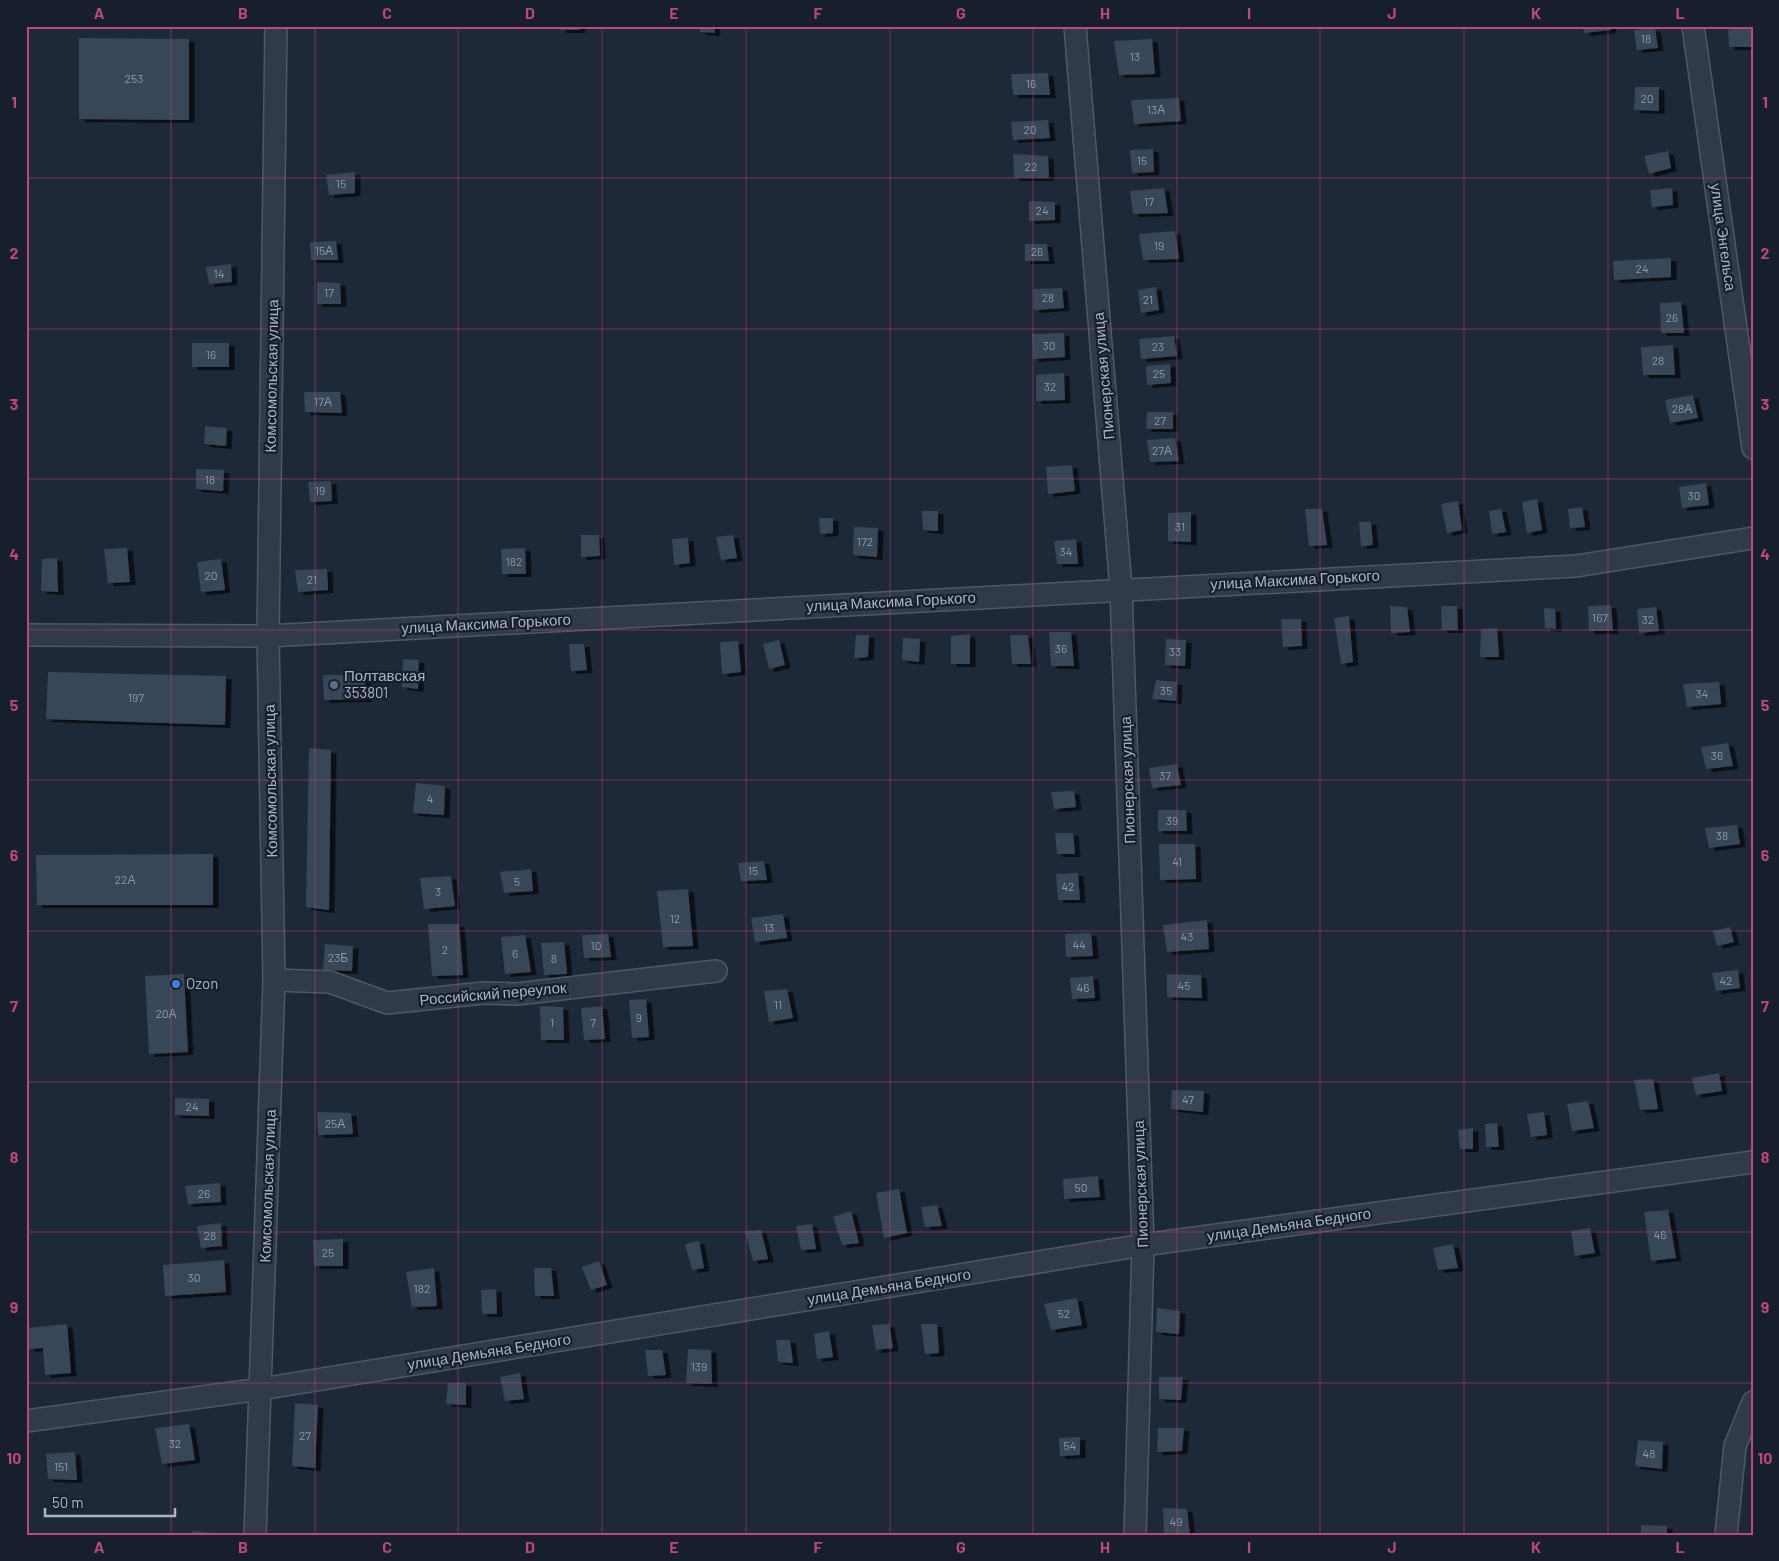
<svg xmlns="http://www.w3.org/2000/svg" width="1779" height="1561" font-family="Barlow,sans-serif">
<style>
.building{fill:#394659;filter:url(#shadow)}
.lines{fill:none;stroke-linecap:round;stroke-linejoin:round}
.minor-casing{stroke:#4e5867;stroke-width:24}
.minor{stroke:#313a49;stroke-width:21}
.grid{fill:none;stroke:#bb477b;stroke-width:1;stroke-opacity:0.55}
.service-dot{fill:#5c6f8a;stroke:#171f2d;stroke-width:2}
.shop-dot{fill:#3f7fe0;stroke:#171f2d;stroke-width:2}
.labels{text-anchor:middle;stroke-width:4.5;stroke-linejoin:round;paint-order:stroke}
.number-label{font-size:12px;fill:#8e99ab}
.street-label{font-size:15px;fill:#aab5c6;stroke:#171f2d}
.poi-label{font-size:15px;fill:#aab5c6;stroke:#171f2d;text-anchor:start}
.neatline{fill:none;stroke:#bb477b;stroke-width:2}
.grid-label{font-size:16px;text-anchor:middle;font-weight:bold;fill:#bb477b}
</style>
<defs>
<filter id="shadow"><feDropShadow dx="5.5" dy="3" stdDeviation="0" flood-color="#0009"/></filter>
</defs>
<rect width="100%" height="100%" fill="#1d2838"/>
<g class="building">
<rect x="560" y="26" width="20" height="4"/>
<path d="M 700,26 L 714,26 L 715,33 L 700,32 Z"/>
<path d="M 1583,26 L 1611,26 L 1611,30 L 1584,33 Z"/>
<path d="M 1728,26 L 1753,26 L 1753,47 L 1729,47 Z"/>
<path d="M 1655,28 L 1658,48 L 1637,50 L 1634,30 Z"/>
<path d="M 79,38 L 189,39 L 189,120 L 79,119 Z"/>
<path d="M 1152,39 L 1155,74 L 1119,75 L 1114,41 Z"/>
<path d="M 1048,73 L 1050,95 L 1013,95 L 1011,74 Z"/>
<path d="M 1635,87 L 1659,87 L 1659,111 L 1634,110 Z"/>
<path d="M 1179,98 L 1181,121 L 1134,124 L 1131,100 Z"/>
<path d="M 1048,120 L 1050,138 L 1013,140 L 1011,122 Z"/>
<path d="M 1153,149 L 1154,172 L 1132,173 L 1130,150 Z"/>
<path d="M 1668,151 L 1671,168 L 1649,174 L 1644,156 Z"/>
<path d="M 1013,154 L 1048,156 L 1049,178 L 1014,178 Z"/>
<path d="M 355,172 L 355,193 L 329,195 L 326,175 Z"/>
<path d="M 1164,188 L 1168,213 L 1133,214 L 1130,191 Z"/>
<path d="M 1672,188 L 1673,205 L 1652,207 L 1650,190 Z"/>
<path d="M 1029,201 L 1055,202 L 1055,220 L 1029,221 Z"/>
<path d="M 1175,231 L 1179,259 L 1143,260 L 1139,234 Z"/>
<path d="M 336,241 L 338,260 L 311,260 L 310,242 Z"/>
<path d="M 1025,244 L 1047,244 L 1049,261 L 1025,261 Z"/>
<path d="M 1671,258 L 1671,277 L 1614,280 L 1613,261 Z"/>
<path d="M 231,264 L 232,282 L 209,284 L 206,267 Z"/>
<path d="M 317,282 L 340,283 L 341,304 L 317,304 Z"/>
<path d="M 1156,287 L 1159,310 L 1141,313 L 1138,290 Z"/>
<path d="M 1062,288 L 1064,308 L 1034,310 L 1033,289 Z"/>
<path d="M 1681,302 L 1684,333 L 1661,333 L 1660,303 Z"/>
<path d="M 1064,333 L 1065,357 L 1033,359 L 1032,334 Z"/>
<path d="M 1174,336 L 1177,356 L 1141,359 L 1139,339 Z"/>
<rect x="192" y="343" width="37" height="24"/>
<path d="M 1673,345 L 1675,375 L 1643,375 L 1641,347 Z"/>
<path d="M 1170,364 L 1171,383 L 1147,385 L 1146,366 Z"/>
<path d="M 1064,373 L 1065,400 L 1036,401 L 1036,375 Z"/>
<path d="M 304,392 L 340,392 L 342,413 L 305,412 Z"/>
<path d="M 1693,395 L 1698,418 L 1670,423 L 1665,400 Z"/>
<path d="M 1147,412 L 1173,412 L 1173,429 L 1146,429 Z"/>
<path d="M 205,426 L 227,428 L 226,446 L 204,444 Z"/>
<path d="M 1175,438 L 1179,461 L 1150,462 L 1147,440 Z"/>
<path d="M 1072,465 L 1075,491 L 1048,494 L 1046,467 Z"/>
<path d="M 196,469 L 224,470 L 223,491 L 196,489 Z"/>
<path d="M 331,481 L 332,501 L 310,502 L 308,482 Z"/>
<path d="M 1706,483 L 1709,505 L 1682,508 L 1679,487 Z"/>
<path d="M 1537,499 L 1542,530 L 1527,533 L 1522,502 Z"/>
<path d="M 1458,501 L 1462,530 L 1447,533 L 1441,504 Z"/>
<path d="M 1582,507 L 1585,527 L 1570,528 L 1568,509 Z"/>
<path d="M 1305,509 L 1322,509 L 1327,545 L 1309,546 Z"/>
<path d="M 1501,509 L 1506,532 L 1492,534 L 1489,511 Z"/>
<path d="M 922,511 L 938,511 L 938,531 L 923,530 Z"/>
<path d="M 1191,512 L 1191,542 L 1168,541 L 1168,513 Z"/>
<path d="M 819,518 L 833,518 L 833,533 L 820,534 Z"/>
<path d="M 1359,522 L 1371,522 L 1373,545 L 1361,546 Z"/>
<path d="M 854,527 L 878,528 L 877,557 L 853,555 Z"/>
<path d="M 581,535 L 599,535 L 600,556 L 581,557 Z"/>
<path d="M 733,535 L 737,558 L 721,560 L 716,537 Z"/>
<path d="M 688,538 L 690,563 L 674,565 L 672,539 Z"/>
<path d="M 1076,539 L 1078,564 L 1057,564 L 1054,541 Z"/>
<path d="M 127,548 L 130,582 L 108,583 L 104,549 Z"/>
<path d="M 525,548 L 526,574 L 502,574 L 501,549 Z"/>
<path d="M 57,558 L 58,592 L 41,591 L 42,559 Z"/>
<path d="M 221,559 L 225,590 L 201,592 L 197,562 Z"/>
<path d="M 327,569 L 328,590 L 298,592 L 295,570 Z"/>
<path d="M 1611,605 L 1613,631 L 1589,631 L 1588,606 Z"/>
<path d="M 1390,606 L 1407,607 L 1410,632 L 1391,633 Z"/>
<path d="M 1441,606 L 1457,606 L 1458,630 L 1442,630 Z"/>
<path d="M 1656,607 L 1659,631 L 1639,633 L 1637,609 Z"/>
<path d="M 1544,608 L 1555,609 L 1556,629 L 1545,628 Z"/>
<path d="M 1349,616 L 1353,662 L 1341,664 L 1334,618 Z"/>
<path d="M 1281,619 L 1301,619 L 1302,646 L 1283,647 Z"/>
<path d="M 1497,628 L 1499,657 L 1480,657 L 1481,629 Z"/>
<path d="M 1049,632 L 1071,632 L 1074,666 L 1051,666 Z"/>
<path d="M 970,634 L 970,664 L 951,664 L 951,636 Z"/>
<path d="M 856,635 L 869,635 L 868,657 L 854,658 Z"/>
<path d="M 1010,635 L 1028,635 L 1031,664 L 1012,664 Z"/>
<path d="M 903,638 L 920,639 L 919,662 L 902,660 Z"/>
<path d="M 1166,639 L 1186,640 L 1185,666 L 1165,665 Z"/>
<path d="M 779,640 L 785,665 L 769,669 L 763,644 Z"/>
<path d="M 738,641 L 741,672 L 722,674 L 720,642 Z"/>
<path d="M 569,644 L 584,644 L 587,670 L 571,671 Z"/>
<path d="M 403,659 L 419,660 L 418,689 L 402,687 Z"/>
<path d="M 48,672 L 226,676 L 225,725 L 46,719 Z"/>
<path d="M 323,675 L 365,675 L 366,699 L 324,700 Z"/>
<path d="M 1156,680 L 1177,682 L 1176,701 L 1152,699 Z"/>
<path d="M 1719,682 L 1721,704 L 1687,707 L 1683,684 Z"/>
<path d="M 1728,743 L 1733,766 L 1706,769 L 1701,747 Z"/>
<path d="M 309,748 L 331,750 L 329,910 L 306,907 Z"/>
<path d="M 1177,764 L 1181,785 L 1152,788 L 1149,768 Z"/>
<path d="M 416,783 L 445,786 L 444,815 L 413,813 Z"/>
<path d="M 1074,791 L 1076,807 L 1054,809 L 1051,792 Z"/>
<path d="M 1158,810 L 1186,810 L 1187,831 L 1158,831 Z"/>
<path d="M 1737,825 L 1740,844 L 1709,848 L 1705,828 Z"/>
<path d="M 1055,833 L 1073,833 L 1075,854 L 1057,854 Z"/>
<path d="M 1159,844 L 1195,844 L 1196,879 L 1160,880 Z"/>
<path d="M 213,854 L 213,905 L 37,905 L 36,855 Z"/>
<path d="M 764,861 L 767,880 L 741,881 L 738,863 Z"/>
<path d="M 531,869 L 533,891 L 504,893 L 500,872 Z"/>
<path d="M 1078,873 L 1080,900 L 1058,900 L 1056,874 Z"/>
<path d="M 451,876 L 455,906 L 424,909 L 420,878 Z"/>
<path d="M 688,889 L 693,946 L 663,947 L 657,891 Z"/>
<path d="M 783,914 L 787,938 L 755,942 L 751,918 Z"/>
<path d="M 1207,920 L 1209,949 L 1167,952 L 1163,925 Z"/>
<path d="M 428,924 L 459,924 L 463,975 L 432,976 Z"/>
<path d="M 1730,927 L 1734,942 L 1717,946 L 1713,931 Z"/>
<path d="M 1091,933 L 1093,956 L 1066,957 L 1065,934 Z"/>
<path d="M 608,934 L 611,957 L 584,958 L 582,935 Z"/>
<path d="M 525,935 L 531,972 L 505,974 L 501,937 Z"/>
<path d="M 564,942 L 567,974 L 544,975 L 541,943 Z"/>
<path d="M 325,944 L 353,946 L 352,971 L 323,970 Z"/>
<path d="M 1738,970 L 1740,988 L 1716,991 L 1712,973 Z"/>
<path d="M 184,974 L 188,1052 L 149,1054 L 145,976 Z"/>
<path d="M 1167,974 L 1201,975 L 1202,998 L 1167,997 Z"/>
<path d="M 1093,976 L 1095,998 L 1072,999 L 1070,978 Z"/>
<path d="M 787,989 L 793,1018 L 769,1022 L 764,991 Z"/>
<path d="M 646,999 L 649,1037 L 632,1038 L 629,1000 Z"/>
<path d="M 540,1006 L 563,1007 L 564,1040 L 541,1040 Z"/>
<path d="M 602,1006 L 605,1039 L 584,1040 L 581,1008 Z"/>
<path d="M 1719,1073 L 1722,1091 L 1696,1095 L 1692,1078 Z"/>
<path d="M 1653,1079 L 1658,1109 L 1640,1110 L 1634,1080 Z"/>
<path d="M 1172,1090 L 1204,1091 L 1203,1112 L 1171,1109 Z"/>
<path d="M 175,1098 L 209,1099 L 209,1116 L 175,1115 Z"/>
<path d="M 1588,1101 L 1594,1128 L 1572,1131 L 1567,1104 Z"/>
<path d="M 317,1112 L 351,1113 L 353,1134 L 318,1135 Z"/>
<path d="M 1544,1112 L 1547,1135 L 1531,1137 L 1527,1114 Z"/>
<path d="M 1497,1123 L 1499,1147 L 1486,1147 L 1485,1124 Z"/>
<path d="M 1473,1128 L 1473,1149 L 1460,1149 L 1458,1130 Z"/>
<path d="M 1098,1176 L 1100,1197 L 1064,1199 L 1063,1179 Z"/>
<path d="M 220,1183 L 221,1202 L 188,1204 L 185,1186 Z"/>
<path d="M 899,1189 L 907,1233 L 884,1238 L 876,1193 Z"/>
<path d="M 937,1205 L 942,1226 L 925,1227 L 921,1207 Z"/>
<path d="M 1668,1210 L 1676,1258 L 1651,1261 L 1644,1212 Z"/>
<path d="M 851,1211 L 859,1243 L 842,1245 L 833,1217 Z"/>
<path d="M 221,1223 L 222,1246 L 201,1248 L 197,1226 Z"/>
<path d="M 812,1224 L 816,1249 L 801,1250 L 796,1226 Z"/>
<path d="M 1590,1228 L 1595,1253 L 1575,1256 L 1571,1231 Z"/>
<path d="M 761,1230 L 768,1259 L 753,1261 L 745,1231 Z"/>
<path d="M 343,1239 L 343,1266 L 314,1266 L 313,1240 Z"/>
<path d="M 699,1241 L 704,1268 L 692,1270 L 685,1244 Z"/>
<path d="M 1453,1244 L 1458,1268 L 1438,1270 L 1433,1248 Z"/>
<path d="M 224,1260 L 226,1292 L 165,1296 L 163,1265 Z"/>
<path d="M 599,1261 L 607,1285 L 591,1290 L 582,1267 Z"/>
<path d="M 434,1268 L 437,1306 L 412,1307 L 406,1272 Z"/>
<path d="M 534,1268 L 551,1268 L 554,1296 L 535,1296 Z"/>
<path d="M 496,1289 L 497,1314 L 482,1314 L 481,1290 Z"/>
<path d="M 1077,1298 L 1082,1325 L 1051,1330 L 1044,1304 Z"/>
<path d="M 1157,1308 L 1180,1311 L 1179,1334 L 1156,1332 Z"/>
<path d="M 67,1324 L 71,1373 L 45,1375 L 43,1348 L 29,1349 L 27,1328 Z"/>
<path d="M 889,1324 L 893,1348 L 876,1350 L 872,1325 Z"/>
<path d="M 921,1324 L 937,1324 L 939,1353 L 925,1354 Z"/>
<path d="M 829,1331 L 833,1357 L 817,1359 L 814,1334 Z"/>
<path d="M 776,1340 L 790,1340 L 793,1363 L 778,1362 Z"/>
<path d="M 688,1349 L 711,1350 L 712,1384 L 686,1383 Z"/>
<path d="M 645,1350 L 662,1350 L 666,1375 L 648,1376 Z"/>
<path d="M 520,1373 L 524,1399 L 505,1401 L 500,1377 Z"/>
<path d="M 1159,1377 L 1183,1377 L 1181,1400 L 1159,1399 Z"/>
<path d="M 448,1383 L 466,1383 L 466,1405 L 446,1404 Z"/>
<path d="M 295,1403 L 318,1405 L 315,1468 L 292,1466 Z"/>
<path d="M 189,1424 L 195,1460 L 162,1464 L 155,1428 Z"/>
<path d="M 1158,1428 L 1184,1428 L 1182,1451 L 1157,1452 Z"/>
<path d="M 1080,1437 L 1080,1455 L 1060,1456 L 1059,1438 Z"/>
<path d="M 1638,1440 L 1663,1442 L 1662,1469 L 1635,1466 Z"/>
<path d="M 75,1452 L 77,1480 L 48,1479 L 46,1454 Z"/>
<path d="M 1163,1508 L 1187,1509 L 1190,1535 L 1164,1535 Z"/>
<path d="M 1641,1525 L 1667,1526 L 1667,1535 L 1641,1535 Z"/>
<path d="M 192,1531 L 218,1533 L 218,1535 L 192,1535 Z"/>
</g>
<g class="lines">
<g class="minor-casing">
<g id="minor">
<path d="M 1075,26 L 1121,589 L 1143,1245 L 1135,1535"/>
<path d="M 1693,26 L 1753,448"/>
<path d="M 26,635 L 268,636 L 1576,566 L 1753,538"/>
<path d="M 274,980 L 330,982 L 387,1003 L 484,993 L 517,994 L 716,971"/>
<path d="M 26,1421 L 261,1389 L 1143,1245 L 1753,1162"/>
<path d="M 255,1535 L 274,980 L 268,636 L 276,26"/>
<path d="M 1726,1535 L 1735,1446 L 1753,1402"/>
</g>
</g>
<use href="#minor" class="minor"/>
</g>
<path class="grid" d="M 171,26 L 171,1535M 315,26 L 315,1535M 458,26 L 458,1535M 602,26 L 602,1535M 746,26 L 746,1535M 890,26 L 890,1535M 1033,26 L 1033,1535M 1177,26 L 1177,1535M 1320,26 L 1320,1535M 1464,26 L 1464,1535M 1608,26 L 1608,1535M 26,178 L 1753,178M 26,329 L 1753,329M 26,479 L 1753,479M 26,630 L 1753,630M 26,780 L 1753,780M 26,931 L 1753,931M 26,1082 L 1753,1082M 26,1232 L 1753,1232M 26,1383 L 1753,1383"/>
<circle class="service-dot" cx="334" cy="685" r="5"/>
<circle class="shop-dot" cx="176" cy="984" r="5"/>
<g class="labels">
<g class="number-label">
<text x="1646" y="43">18</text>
<text x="1135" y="61">13</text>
<text x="134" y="83">253</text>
<text x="1031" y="88">16</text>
<text x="1647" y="103">20</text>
<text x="1156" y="114">13А</text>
<text x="1030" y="134">20</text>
<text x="1142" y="165">15</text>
<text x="1031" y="171">22</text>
<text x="341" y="188">15</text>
<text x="1149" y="206">17</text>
<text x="1042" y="215">24</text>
<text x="1159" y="250">19</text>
<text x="324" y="255">15А</text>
<text x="1037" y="256">26</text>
<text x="1642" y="273">24</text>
<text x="219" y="278">14</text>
<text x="329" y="297">17</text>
<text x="1048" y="302">28</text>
<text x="1148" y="304">21</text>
<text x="1672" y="322">26</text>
<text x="1049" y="350">30</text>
<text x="1158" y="351">23</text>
<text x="211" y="359">16</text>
<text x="1658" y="365">28</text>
<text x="1159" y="378">25</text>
<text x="1050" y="391">32</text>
<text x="323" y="406">17А</text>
<text x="1682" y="413">28А</text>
<text x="1160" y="425">27</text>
<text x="1162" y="455">27А</text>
<text x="210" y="484">18</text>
<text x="320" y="495">19</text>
<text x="1694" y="500">30</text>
<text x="1180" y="531">31</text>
<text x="865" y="546">172</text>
<text x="1066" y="556">34</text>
<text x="514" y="566">182</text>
<text x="211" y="580">20</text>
<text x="312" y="584">21</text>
<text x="1600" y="622">167</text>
<text x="1648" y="624">32</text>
<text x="1061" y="653">36</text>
<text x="1175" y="656">33</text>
<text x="1166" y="695">35</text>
<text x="1702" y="698">34</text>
<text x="136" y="702">197</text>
<text x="1717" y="760">36</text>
<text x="1165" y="780">37</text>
<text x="430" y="803">4</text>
<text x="1172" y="825">39</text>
<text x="1722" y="840">38</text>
<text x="1177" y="866">41</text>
<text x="753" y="875">15</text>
<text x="125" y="884">22А</text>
<text x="517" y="886">5</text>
<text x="1068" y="891">42</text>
<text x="438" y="896">3</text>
<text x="675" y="923">12</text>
<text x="769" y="932">13</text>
<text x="1187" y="941">43</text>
<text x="1079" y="949">44</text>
<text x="596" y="950">10</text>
<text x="445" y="954">2</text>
<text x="515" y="958">6</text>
<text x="338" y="962">23Б</text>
<text x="554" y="963">8</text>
<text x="1726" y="985">42</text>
<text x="1184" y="990">45</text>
<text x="1083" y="992">46</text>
<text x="778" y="1009">11</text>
<text x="166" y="1018">20А</text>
<text x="639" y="1022">9</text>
<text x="552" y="1027">1</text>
<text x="593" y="1027">7</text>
<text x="1188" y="1104">47</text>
<text x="192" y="1111">24</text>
<text x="335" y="1128">25А</text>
<text x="1081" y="1192">50</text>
<text x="204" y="1198">26</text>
<text x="1660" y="1239">46</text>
<text x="210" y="1240">28</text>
<text x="328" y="1257">25</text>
<text x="194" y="1282">30</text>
<text x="422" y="1293">182</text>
<text x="1064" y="1318">52</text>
<text x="699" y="1371">139</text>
<text x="305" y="1440">27</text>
<text x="175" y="1448">32</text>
<text x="1070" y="1450">54</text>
<text x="1649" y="1458">48</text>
<text x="61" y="1471">151</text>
<text x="1176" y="1526">49</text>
</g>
<g class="street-label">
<text transform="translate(1723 237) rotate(82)" y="5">улица Энгельса</text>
<text transform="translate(272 376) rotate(-89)" y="5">Комсомольская улица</text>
<text transform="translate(1104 376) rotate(-95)" y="5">Пионерская улица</text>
<text transform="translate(1295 580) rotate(-3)" y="5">улица Максима Горького</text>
<text transform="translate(891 602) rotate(-3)" y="5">улица Максима Горького</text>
<text transform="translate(486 624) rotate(-3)" y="5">улица Максима Горького</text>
<text transform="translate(1128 780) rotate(-92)" y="5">Пионерская улица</text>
<text transform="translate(271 781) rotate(-91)" y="5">Комсомольская улица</text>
<text transform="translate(493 994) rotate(-5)" y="5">Российский переулок</text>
<text transform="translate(1141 1184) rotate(-92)" y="5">Пионерская улица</text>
<text transform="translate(268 1186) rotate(-88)" y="5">Комсомольская улица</text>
<text transform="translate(1289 1225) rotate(-8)" y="5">улица Демьяна Бедного</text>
<text transform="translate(889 1287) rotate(-9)" y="5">улица Демьяна Бедного</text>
<text transform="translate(489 1352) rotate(-9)" y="5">улица Демьяна Бедного</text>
</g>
<g class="poi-label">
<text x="344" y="681">Полтавская<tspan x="344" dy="17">353801</tspan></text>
<text x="186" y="989">Ozon</text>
</g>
</g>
<rect width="1779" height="1561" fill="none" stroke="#171f2d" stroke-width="55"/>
<path d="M45 1508v8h130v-8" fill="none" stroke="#aab5c6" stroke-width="2.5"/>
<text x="52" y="1508" font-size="15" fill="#aab5c6" stroke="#171f2d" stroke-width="4" paint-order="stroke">50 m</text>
<rect x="28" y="28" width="1724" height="1506" class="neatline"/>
<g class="grid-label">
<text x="99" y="19">A</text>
<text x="243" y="19">B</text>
<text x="387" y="19">C</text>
<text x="530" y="19">D</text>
<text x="674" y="19">E</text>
<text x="818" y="19">F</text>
<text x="961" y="19">G</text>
<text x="1105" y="19">H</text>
<text x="1249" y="19">I</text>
<text x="1392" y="19">J</text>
<text x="1536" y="19">K</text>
<text x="1680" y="19">L</text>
<text x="14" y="108">1</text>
<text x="1765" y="108">1</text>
<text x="14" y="259">2</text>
<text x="1765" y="259">2</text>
<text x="14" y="410">3</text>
<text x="1765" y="410">3</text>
<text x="14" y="560">4</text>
<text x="1765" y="560">4</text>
<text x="14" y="711">5</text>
<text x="1765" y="711">5</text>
<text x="14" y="861">6</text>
<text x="1765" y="861">6</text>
<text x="14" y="1012">7</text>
<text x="1765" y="1012">7</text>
<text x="14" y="1163">8</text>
<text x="1765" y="1163">8</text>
<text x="14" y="1313">9</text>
<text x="1765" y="1313">9</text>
<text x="14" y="1464">10</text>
<text x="1765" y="1464">10</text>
<text x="99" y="1553">A</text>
<text x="243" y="1553">B</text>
<text x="387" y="1553">C</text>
<text x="530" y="1553">D</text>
<text x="674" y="1553">E</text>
<text x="818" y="1553">F</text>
<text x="961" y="1553">G</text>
<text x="1105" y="1553">H</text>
<text x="1249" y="1553">I</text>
<text x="1392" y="1553">J</text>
<text x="1536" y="1553">K</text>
<text x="1680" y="1553">L</text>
</g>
</svg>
